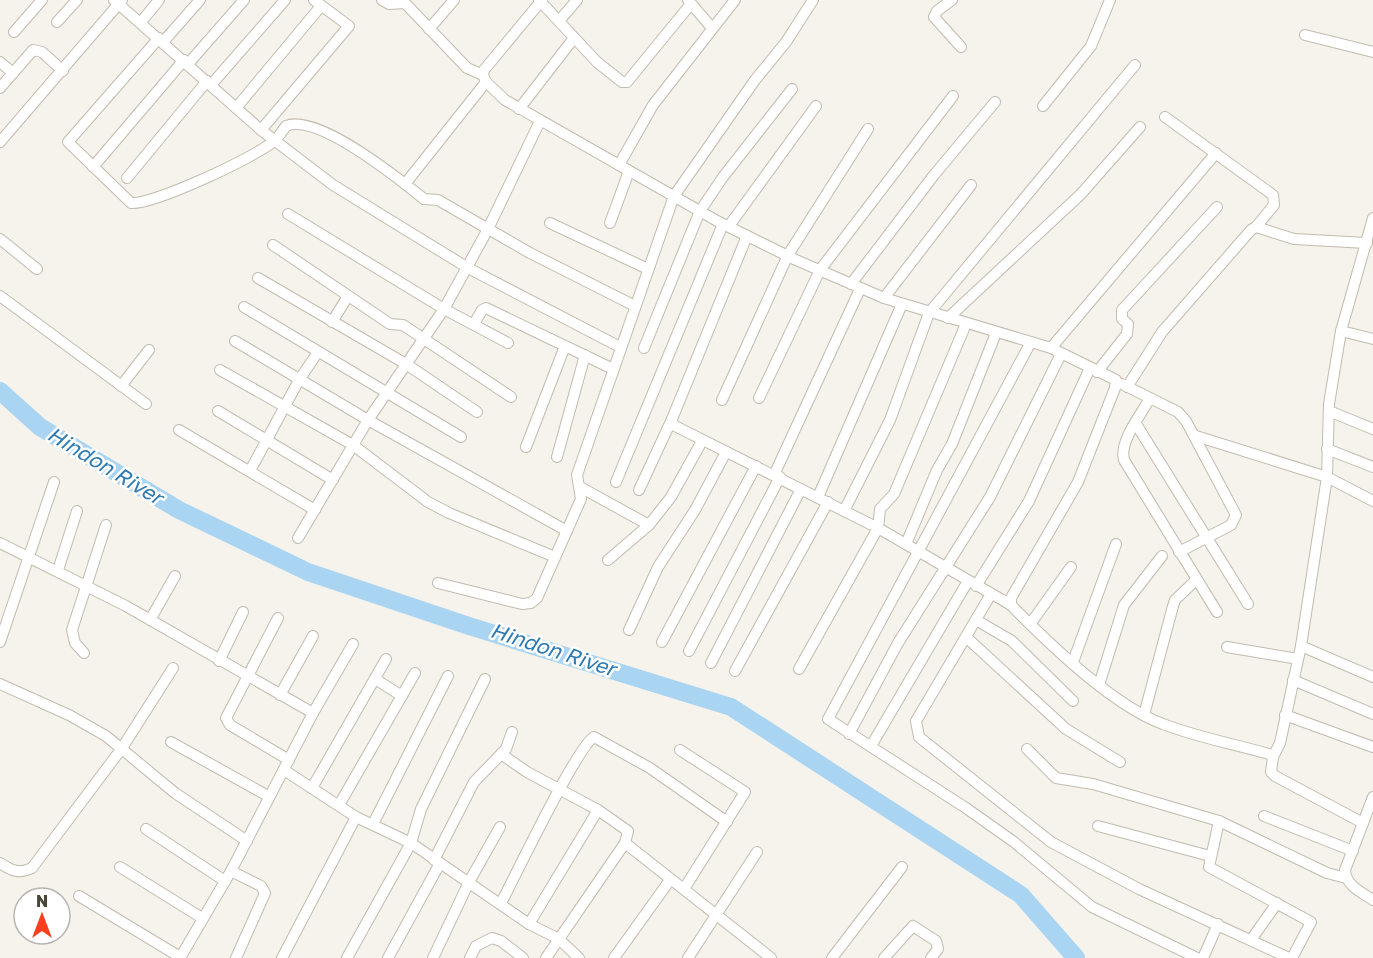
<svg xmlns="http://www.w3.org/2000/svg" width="1373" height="958" font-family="'Golos Text',sans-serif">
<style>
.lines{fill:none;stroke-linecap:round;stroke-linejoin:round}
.river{stroke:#a9d4f2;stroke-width:18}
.minor-casing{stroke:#c2bbae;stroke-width:12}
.minor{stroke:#fff;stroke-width:10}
.labels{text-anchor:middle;stroke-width:5;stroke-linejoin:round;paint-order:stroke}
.water-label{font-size:21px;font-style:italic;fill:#2e7ab2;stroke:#fff}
</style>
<rect width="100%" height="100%" fill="#f6f3ec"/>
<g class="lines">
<path class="river" d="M 0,391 L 40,427 L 179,510 L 308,572 L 469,626 L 731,707 L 1021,895 L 1076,958"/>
<g class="minor-casing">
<g id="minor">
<path d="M 114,0 L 261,130 L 333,185 L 468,268 L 620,347"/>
<path d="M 382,0 L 389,4 L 405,3 L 467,68 L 483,75"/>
<path d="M 539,0 L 597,62 L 622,82 L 627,82 L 690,5"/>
<path d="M 542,0 L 484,70 L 483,75 L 486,82 L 505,100 L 719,222 L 796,260 L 884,298 L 1051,348 L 1116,380 L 1115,388 L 1078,482 L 1011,598 L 1011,605 C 1048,643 1114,706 1163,724 C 1196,737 1234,744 1269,754 L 1273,757 L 1271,772 L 1275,776 L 1363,823"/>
<path d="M 688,0 L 712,28"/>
<path d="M 952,0 L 937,11 L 934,17 L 961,47"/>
<path d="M 559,21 L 577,0"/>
<path d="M 57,22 L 77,0"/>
<path d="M 141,22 L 159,0"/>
<path d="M 429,29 L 454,0"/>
<path d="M 14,32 L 42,0"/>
<path d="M 1305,35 L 1373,52"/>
<path d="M 159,38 L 68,142 L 131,203 C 153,205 256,157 274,141 C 279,137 282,131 286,126 C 317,113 398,178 424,199 L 438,200 L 530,253 L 635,306"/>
<path d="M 163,42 L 200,0"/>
<path d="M 0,62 L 13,73"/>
<path d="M 188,64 L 244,0"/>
<path d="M 211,85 L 285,0"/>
<path d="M 0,88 L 33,50 L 42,52 L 63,71"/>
<path d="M 1043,106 L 1091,46 L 1110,0"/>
<path d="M 236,108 L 321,6"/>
<path d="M 519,109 L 574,38"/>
<path d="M 1165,117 L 1273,195 L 1274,205 L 1256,227"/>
<path d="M 261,130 L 349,26 L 314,0"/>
<path d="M 0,142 L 122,0"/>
<path d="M 619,165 L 653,105 L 735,0"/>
<path d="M 93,167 L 184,60"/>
<path d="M 127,178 L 207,81"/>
<path d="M 405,184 L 486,82"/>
<path d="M 288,214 L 444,309 L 508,343"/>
<path d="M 550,223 L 648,269"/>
<path d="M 610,223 L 629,171"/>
<path d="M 729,226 L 816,106"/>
<path d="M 747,236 L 672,419 L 673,425 L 878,528 L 1011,605"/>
<path d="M 0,239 L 37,269"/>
<path d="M 273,245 L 390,324 L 403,325 L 511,397"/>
<path d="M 258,278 L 406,364 L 477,412"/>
<path d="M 851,284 L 934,175 L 995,102"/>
<path d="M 0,296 L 146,404"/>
<path d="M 884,298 L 971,185"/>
<path d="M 244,307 L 461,437"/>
<path d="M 948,318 L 1081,194 L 1140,127"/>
<path d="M 332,322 L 348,296"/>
<path d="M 474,324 L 482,310 L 486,308 L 613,369"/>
<path d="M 1341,331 L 1373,339"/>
<path d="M 235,341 L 368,420 L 567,531"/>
<path d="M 1031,342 L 828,719 L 966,808 L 1014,842 L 1092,907 L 1197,958"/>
<path d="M 644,348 L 700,211 L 723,177 L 792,89"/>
<path d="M 1051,348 L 1216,153"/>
<path d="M 220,370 L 353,445 L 428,502 L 449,513 L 555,557"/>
<path d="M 1097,372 L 1127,334 L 1128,324 L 1122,319 L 1122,310 L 1217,207"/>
<path d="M 1122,384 L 1178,412 L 1186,421 L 1236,515 L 1231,525 L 1179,552"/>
<path d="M 121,386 L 149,350"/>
<path d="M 1127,387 L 1162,332 L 1251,230 L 1256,227 L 1294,239 L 1367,243"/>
<path d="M 759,398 L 820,270 L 953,96"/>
<path d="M 1150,398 C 1141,415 1119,441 1124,460 L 1217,612"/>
<path d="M 722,400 L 788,255 L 868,129"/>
<path d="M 218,411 L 333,480"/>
<path d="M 1329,411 L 1373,429"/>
<path d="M 1136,424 L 1248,604"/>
<path d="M 179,430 L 315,510"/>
<path d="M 1196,436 L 1327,477 L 1373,501"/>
<path d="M 526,447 L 565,346"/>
<path d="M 1327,449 L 1373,467"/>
<path d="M 557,457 L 585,355"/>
<path d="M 250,471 L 299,380 L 318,352"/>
<path d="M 774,475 L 860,289"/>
<path d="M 616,482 L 723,224"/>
<path d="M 580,487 L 649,525"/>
<path d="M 639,490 L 672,419"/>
<path d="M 818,497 L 902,304"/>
<path d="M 844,511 L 890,420 L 929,313 L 1135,65"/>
<path d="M 298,538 L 368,420 L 444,309 L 488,229 L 540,121"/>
<path d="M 0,543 L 126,606 L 313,713"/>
<path d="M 906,544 L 937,470 L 952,444 L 996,333"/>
<path d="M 608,560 L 649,525 L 671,497 L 702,441"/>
<path d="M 58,570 L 77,511"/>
<path d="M 438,583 L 522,604 L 531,603 L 537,598 L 581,499 L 577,475 L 674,196 L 755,80 L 786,42 L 813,0"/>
<path d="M 976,586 L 1029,501 L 1090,368"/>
<path d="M 991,594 L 916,721 L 919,737 L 1051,842 L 1139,889 L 1289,958"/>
<path d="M 278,618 L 226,718 L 230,725 L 289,760"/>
<path d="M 150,620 L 175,576"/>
<path d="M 976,620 L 1012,641 L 1073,701"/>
<path d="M 1031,623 L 1071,567"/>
<path d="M 629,630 L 658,567 L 695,510 L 726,452"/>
<path d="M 966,637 L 1066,729 L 1120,762"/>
<path d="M 0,642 L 54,482"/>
<path d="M 662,642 L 756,466"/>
<path d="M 1301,646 L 1373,677"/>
<path d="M 1227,647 L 1298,659"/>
<path d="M 689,651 L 780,477"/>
<path d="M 84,653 L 75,643 L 72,630 L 106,525"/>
<path d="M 219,661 L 243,612"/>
<path d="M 1073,662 L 1116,544"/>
<path d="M 711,663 L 801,489"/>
<path d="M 799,669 L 878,528 L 880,509 L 894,494 L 966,324"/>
<path d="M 735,671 L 828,502"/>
<path d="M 375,679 L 402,696"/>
<path d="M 1293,680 L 1373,714"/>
<path d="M 0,684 L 69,715 L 106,736 L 175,793 L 247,841"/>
<path d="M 1099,685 L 1124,605 L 1162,556"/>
<path d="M 280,695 L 313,636"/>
<path d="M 1144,715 L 1173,606 L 1175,600 L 1196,580"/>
<path d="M 1285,715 L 1373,747"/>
<path d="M 849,734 L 898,643 L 990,497 L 1061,354"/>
<path d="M 171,742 L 268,796"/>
<path d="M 871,746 L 968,581"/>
<path d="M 1027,749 L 1056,778 L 1093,784 L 1219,821 L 1327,873 L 1346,878"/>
<path d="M 680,750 L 745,792 L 684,889"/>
<path d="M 501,754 L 527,772 L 598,810 L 628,831 L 625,843 L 546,958"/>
<path d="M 1273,757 L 1280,743 L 1301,646 L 1327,477 L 1329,404 L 1341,331 L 1373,218"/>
<path d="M 284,770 L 356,817 L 411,843 L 529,924 L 559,939 L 579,958"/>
<path d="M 312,788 L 386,659"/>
<path d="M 1373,797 L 1345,870 C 1346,886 1361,892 1373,900"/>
<path d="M 339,805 L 415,673"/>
<path d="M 1264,816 L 1353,851"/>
<path d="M 1219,821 L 1209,867 L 1311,922 L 1292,958"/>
<path d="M 373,824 L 448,676"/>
<path d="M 1098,826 L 1210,856"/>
<path d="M 146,829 L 225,881"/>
<path d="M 625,843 L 771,958"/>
<path d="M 434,860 L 474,782 L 506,749 L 512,732"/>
<path d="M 0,863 C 12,871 19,874 32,868 L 122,748 L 173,668"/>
<path d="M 120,867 L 202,918"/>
<path d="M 231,871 L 261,886 L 265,893 L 236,958"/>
<path d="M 79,896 L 180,957"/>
<path d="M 501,903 C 515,877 577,746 594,737 L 650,768 L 727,822"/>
<path d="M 529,924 L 598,810"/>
<path d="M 1251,940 L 1277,903"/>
<path d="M 180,958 L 231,871 L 313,713 L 353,644"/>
<path d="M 282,958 L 356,817"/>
<path d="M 347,958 L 411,843 L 421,809 L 485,679"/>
<path d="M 388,958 L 439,865"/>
<path d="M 433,958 L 469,882 L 500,827"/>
<path d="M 470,958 L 476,946 L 492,938 L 501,941 L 523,958"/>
<path d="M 614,958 L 670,880"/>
<path d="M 688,958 L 757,852"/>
<path d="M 832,958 L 902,867"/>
<path d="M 884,958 L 913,926 L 936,941 L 938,949 L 931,958"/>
<path d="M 1203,958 L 1218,924"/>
</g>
</g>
<use href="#minor" class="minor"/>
</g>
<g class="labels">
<g class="water-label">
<text transform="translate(105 466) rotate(31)" y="7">Hindon River</text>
<text transform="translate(553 650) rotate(18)" y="7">Hindon River</text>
</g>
</g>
<g transform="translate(42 916)"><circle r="28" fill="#ffffff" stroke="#b7b4b0" stroke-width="1.5"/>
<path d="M0-4.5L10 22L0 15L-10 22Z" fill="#fc3f1d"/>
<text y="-9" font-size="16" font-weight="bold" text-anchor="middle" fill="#4b4439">N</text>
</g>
</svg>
